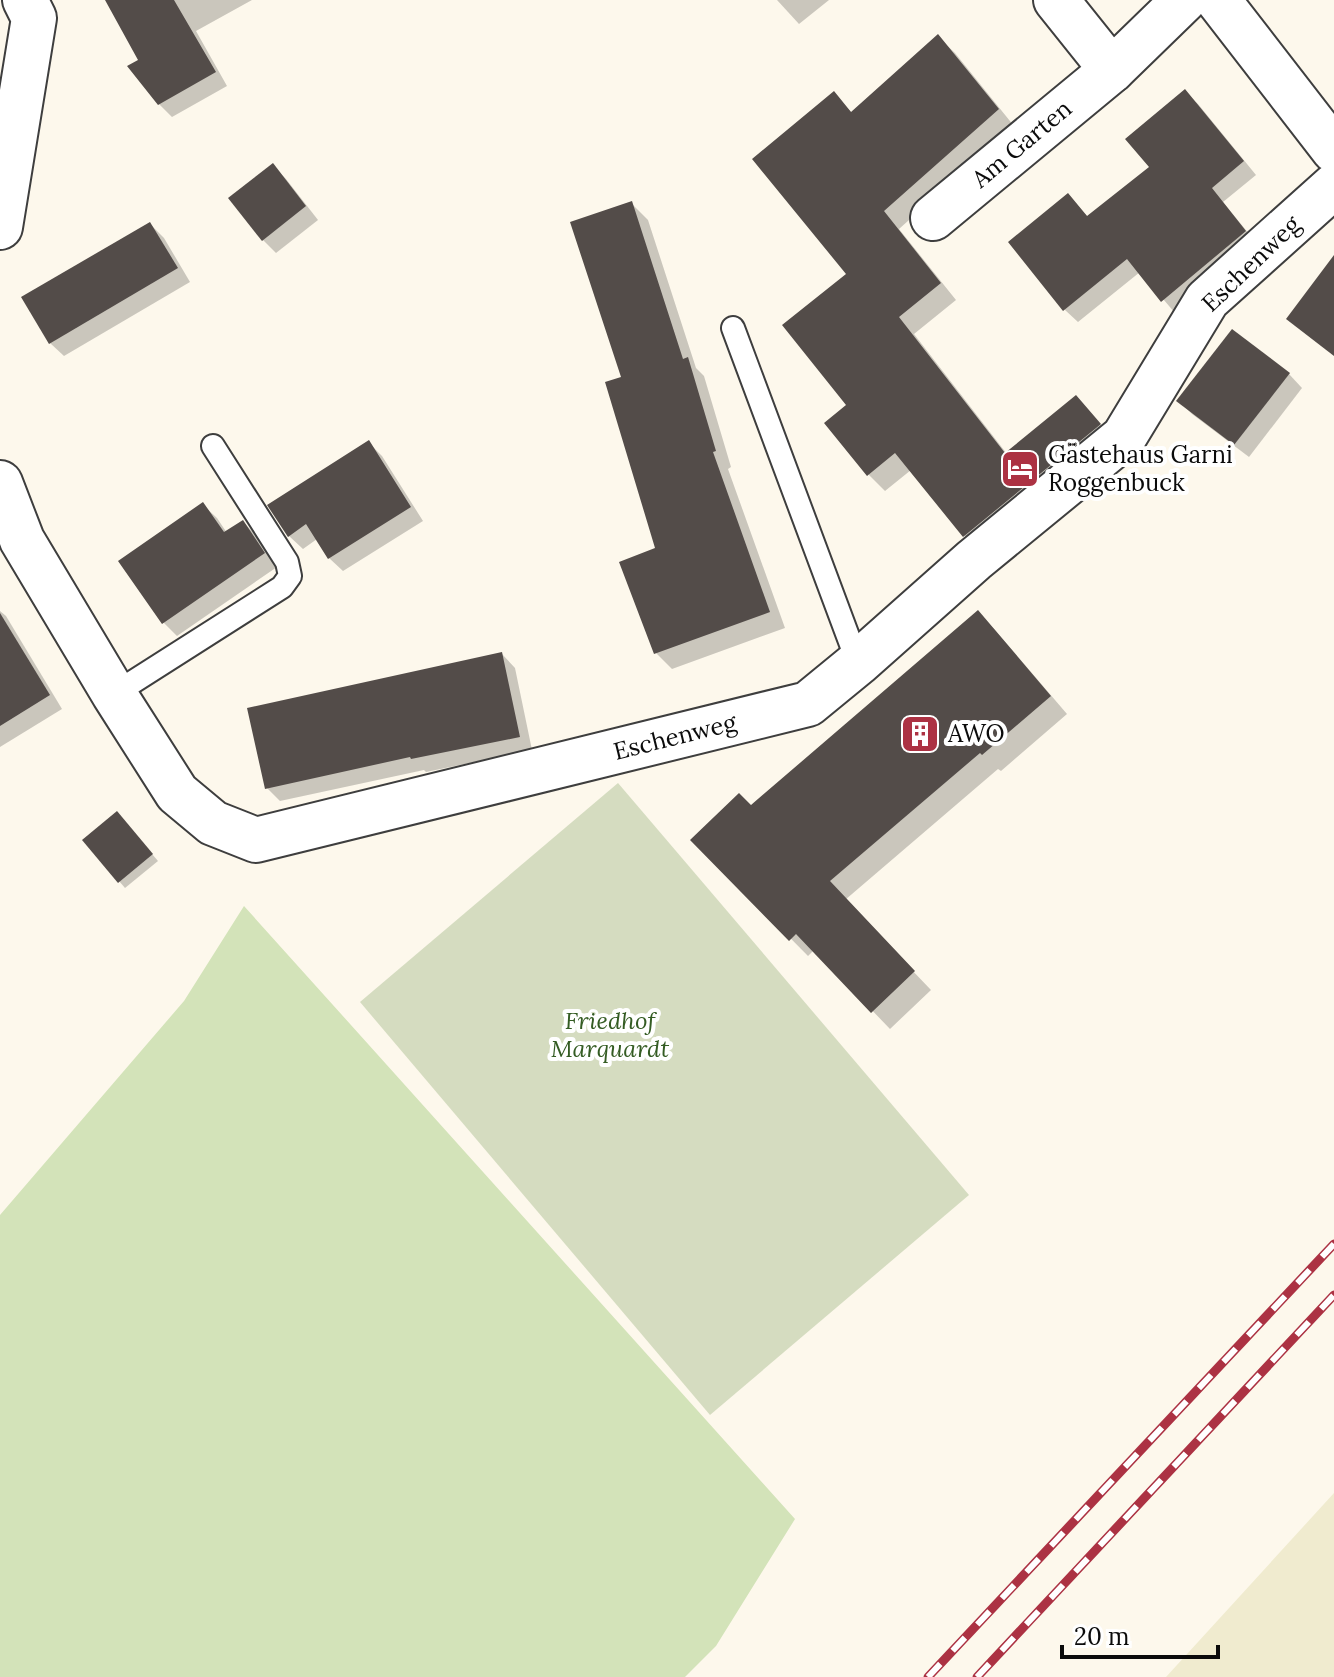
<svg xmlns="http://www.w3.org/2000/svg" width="1334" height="1677" font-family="Lora,serif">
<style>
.farmland{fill:#f0ebcf}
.green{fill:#d3e3b9}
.cemetery{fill:#d5dcc0}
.shadow{fill:#0003}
.building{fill:#534c49}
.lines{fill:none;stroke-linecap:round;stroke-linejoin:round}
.service-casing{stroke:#3e3e3e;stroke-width:26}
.minor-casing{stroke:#3e3e3e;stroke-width:48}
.service{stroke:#fff;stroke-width:22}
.minor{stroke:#fff;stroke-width:44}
.rail-casing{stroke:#ac3243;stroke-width:9}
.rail{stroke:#fff;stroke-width:6;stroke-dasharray:18;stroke-linecap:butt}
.labels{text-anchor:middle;stroke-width:8;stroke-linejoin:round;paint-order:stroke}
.street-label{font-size:24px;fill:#0b0b0b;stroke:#fff}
.poi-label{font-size:24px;fill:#0b0b0b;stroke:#fff;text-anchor:start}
.park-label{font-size:24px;font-style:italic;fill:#345c23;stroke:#fff}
</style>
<rect width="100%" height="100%" fill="#fdf8ec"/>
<path class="farmland" d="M 1334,1493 L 1334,1677 L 1166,1677 Z"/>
<path class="green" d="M 244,906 L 795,1519 L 716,1646 L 685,1677 L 0,1677 L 0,1215 L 184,1001 Z"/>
<path class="cemetery" d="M 618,783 L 969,1195 L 710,1415 L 360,1002 Z"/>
<g class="shadow">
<path d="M 107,0 L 252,0 L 196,31 L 227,86 L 172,117 L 159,104 L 140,60 Z"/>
<path d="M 777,0 L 829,0 L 799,24 Z"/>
<path d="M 938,37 L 955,53 L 1014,126 L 899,229 L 956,300 L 914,334 L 1007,454 L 1076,398 L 1116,442 L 981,552 L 964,535 L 911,470 L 885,491 L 869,475 L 849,406 L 848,274 L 834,94 L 853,114 Z"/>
<path d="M 1185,92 L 1198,104 L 1256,175 L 1223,202 L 1258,245 L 1175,313 L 1140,272 L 1078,322 L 1065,310 L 1068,195 L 1089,218 L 1152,168 Z"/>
<path d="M 273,166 L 286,179 L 318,220 L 276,253 L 263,240 Z"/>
<path d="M 632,204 L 648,220 L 696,368 L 704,376 L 731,467 L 728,469 L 785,628 L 672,669 L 656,653 L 657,550 L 624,378 Z"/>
<path d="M 150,224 L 164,238 L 190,282 L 64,356 L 50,343 Z"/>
<path d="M 1289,374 L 1302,388 L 1249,457 L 1192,414 L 1179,401 Z"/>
<path d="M 369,443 L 382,456 L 423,521 L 343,571 L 329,558 L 317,539 L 303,549 L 289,536 Z"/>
<path d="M 203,505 L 217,518 L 227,533 L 243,522 L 257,536 L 277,567 L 177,636 L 164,623 L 121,562 Z"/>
<path d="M 0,611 L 6,616 L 62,709 L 0,747 Z"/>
<path d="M 978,613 L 995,630 L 1067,714 L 1001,771 L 998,769 L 845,900 L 931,990 L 890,1029 L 814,950 L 808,956 L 693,840 L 751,807 Z"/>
<path d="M 502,654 L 515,668 L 532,750 L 426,772 L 424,770 L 280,801 L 267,788 Z"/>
<path d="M 123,820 L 158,861 L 125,888 L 119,881 Z"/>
</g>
<g class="building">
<path d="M 105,0 L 174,0 L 216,72 L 158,105 L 127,66 L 138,60 Z"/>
<path d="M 938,34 L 999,109 L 884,211 L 941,283 L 899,317 L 1005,453 L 1076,395 L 1101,424 L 963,537 L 895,453 L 867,476 L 824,423 L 846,405 L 782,325 L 846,274 L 752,159 L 834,91 L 851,112 Z"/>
<path d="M 1185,89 L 1244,161 L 1212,188 L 1246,231 L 1161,302 L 1127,259 L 1063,311 L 1008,242 L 1068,193 L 1087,216 L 1149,167 L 1125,139 Z"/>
<path d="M 273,163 L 306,206 L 262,241 L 228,198 Z"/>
<path d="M 632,201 L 683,359 L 688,357 L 716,451 L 713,452 L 770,612 L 654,654 L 619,562 L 655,548 L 605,382 L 621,377 L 570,222 Z"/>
<path d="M 150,222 L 178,268 L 49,344 L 21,297 Z"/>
<path d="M 1334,255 L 1334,356 L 1286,319 Z"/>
<path d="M 1232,329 L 1290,373 L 1234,445 L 1176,401 Z"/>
<path d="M 369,440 L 411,507 L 328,559 L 306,524 L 288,537 L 267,505 Z"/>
<path d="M 203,502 L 224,532 L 243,520 L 265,553 L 162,624 L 118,561 Z"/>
<path d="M 978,610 L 1051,696 L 982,755 L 980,753 L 830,881 L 915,971 L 871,1013 L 796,934 L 789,941 L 690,840 L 739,793 L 751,805 Z"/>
<path d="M 0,613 L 50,695 L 0,726 Z"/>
<path d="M 502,652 L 520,737 L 411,759 L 410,757 L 265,789 L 247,708 Z"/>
<path d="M 117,811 L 153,854 L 118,883 L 82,840 Z"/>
</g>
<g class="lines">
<g class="service-casing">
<g id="service">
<path d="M 733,328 L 858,663"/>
<path d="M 114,694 L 282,587 L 290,576 L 287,562 L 213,446"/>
</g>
</g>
<g class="minor-casing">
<g id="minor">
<path d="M 1056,0 L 1112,70"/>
<path d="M 1218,0 L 1334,150"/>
<path d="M 933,218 L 1112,70 L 1184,0"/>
<path d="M 0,227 L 34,18 L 25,0"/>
<path d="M 0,483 L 22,540 L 114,694 L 177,793 L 213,823 L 256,840 L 808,704 L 858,663 L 974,560 L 1124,437 L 1207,300 L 1334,186"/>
</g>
</g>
<use href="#service" class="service"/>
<use href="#minor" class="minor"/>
<g class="rail-casing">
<g id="rail">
<path d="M 928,1677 L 1334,1244"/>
<path d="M 977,1677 L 1334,1295"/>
</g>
</g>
<use href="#rail" class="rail"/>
</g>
<defs>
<g id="hotel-square" transform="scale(2)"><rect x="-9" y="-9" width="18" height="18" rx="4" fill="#ac3243" stroke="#fff"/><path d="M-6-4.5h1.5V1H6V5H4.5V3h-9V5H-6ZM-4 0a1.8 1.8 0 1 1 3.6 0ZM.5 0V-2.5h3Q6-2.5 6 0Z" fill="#fff"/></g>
<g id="building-square" transform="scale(2)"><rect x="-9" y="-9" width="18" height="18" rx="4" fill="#ac3243" stroke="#fff"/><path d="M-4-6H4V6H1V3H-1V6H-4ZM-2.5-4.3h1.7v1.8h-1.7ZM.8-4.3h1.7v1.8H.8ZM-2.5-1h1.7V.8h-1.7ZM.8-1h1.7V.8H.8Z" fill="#fff"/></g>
</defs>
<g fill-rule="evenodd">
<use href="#hotel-square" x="1020" y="469"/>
<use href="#building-square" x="920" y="734"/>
</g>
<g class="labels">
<g class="street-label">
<text transform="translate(1022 144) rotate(-40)" y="8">Am Garten</text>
<text transform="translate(1251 264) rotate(-44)" y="8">Eschenweg</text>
<text transform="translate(675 737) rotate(-14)" y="8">Eschenweg</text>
</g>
<g class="poi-label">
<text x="1048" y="463">Gästehaus Garni<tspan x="1048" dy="28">Roggenbuck</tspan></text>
<text x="948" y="742">AWO</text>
</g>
<g class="park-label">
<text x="610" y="1029">Friedhof<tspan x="610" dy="28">Marquardt</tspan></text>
</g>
</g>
<path d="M1062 1645v12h156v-12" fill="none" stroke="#0b0b0b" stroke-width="4"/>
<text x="1074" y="1645" font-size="24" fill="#0b0b0b" stroke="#ffffff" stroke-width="6" paint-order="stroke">20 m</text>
</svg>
